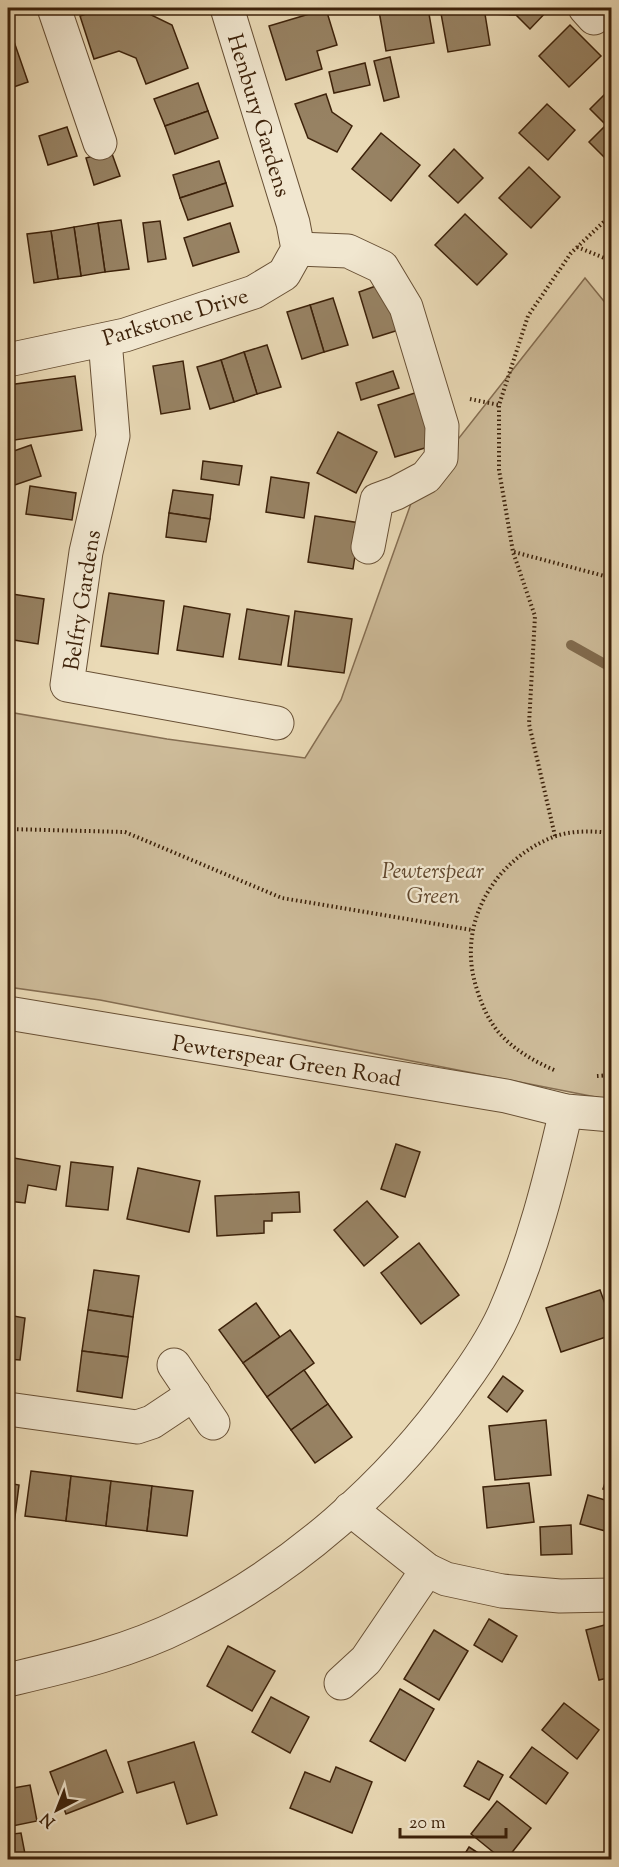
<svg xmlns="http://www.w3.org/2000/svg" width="619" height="1867" font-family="'Sorts Mill Goudy',serif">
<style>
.green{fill:#cdbb99;stroke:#856e52;stroke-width:1.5}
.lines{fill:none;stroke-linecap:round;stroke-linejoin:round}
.stream{stroke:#816b4e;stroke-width:10}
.building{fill:#978263;stroke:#3d220a;stroke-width:1.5}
.minor-casing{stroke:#685035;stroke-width:35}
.path{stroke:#3d220a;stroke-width:4;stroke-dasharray:1.5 3;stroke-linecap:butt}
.minor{stroke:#f1e7d0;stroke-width:33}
.labels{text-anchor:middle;stroke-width:4.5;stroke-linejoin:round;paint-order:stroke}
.street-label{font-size:22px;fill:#3d220a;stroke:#f1e7d0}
.park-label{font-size:22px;font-style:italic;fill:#61482e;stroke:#f1e7d0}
</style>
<rect width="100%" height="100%" fill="#eadab6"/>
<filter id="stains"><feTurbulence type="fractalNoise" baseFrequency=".00333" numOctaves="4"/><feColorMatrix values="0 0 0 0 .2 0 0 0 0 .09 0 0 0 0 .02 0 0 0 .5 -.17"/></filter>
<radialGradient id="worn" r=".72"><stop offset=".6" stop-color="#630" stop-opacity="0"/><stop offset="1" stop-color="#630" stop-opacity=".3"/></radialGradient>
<path class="green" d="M 585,278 L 612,311 L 611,1100 L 100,1000 L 8,987 L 8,712 L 167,739 L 305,758 L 341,700 L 414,495 Z"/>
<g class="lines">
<path class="stream" d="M 571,645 L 612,668"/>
</g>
<g class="building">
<path d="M 105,8 L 137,8 L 172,25 L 188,68 L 146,84 L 136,58 L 119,51 L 94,59 L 80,16 Z"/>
<path d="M 398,8 L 428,8 L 434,43 L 386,51 L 379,11 Z"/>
<path d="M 440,8 L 484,8 L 490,45 L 448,52 Z"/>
<path d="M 492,8 L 550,8 L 530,29 L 516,15 L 491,14 Z"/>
<path d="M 326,9 L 337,45 L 317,51 L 322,69 L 286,80 L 269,26 Z"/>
<path d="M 570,25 L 601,56 L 569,87 L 539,56 Z"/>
<path d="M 11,33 L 28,82 L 8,89 L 8,34 Z"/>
<path d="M 390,57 L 399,97 L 384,101 L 374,61 Z"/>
<path d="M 365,63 L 370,85 L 334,93 L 329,72 Z"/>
<path d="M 198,83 L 208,111 L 165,126 L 154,99 Z"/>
<path d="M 612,87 L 612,159 L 609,162 L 589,142 L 606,125 L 590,109 Z"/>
<path d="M 326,94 L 332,112 L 352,126 L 337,152 L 308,138 L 295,104 Z"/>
<path d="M 547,104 L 575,130 L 548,160 L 519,133 Z"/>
<path d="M 208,111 L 218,138 L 175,154 L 165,126 Z"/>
<path d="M 67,127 L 77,156 L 48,165 L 39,136 Z"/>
<path d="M 381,133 L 420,165 L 391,201 L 352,169 Z"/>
<path d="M 454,149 L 483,178 L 458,203 L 429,176 Z"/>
<path d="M 111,151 L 120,176 L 94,185 L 86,158 Z"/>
<path d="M 219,161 L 226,183 L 180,198 L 173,175 Z"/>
<path d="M 529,167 L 560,197 L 531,228 L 499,198 Z"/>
<path d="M 226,183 L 233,206 L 188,220 L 180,198 Z"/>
<path d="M 465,214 L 507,254 L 477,285 L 435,245 Z"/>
<path d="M 121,220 L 129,269 L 105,272 L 98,223 Z"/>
<path d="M 160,221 L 166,259 L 148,262 L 143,223 Z"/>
<path d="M 98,223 L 105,272 L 81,276 L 74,227 Z"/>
<path d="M 230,223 L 239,252 L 193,266 L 184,238 Z"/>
<path d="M 74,227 L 81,276 L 58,279 L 51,231 Z"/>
<path d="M 51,231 L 58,279 L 34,283 L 27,234 Z"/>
<path d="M 387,282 L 402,329 L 373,338 L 359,292 Z"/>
<path d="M 333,298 L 348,345 L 324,352 L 310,305 Z"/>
<path d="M 310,305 L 324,352 L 302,359 L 287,312 Z"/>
<path d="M 267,345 L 281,387 L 257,394 L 244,352 Z"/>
<path d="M 244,352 L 257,394 L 234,402 L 221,360 Z"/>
<path d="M 221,360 L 234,402 L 210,409 L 197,367 Z"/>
<path d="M 183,361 L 190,409 L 161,414 L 153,366 Z"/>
<path d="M 393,371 L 399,388 L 361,400 L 356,383 Z"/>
<path d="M 75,376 L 82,430 L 8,441 L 8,385 Z"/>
<path d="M 421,391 L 438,444 L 395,457 L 378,405 Z"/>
<path d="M 338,432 L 377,452 L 356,493 L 317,473 Z"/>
<path d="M 31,445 L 41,476 L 9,487 L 8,453 Z"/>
<path d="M 203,461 L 242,466 L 239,485 L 201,479 Z"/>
<path d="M 271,477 L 309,483 L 304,518 L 266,512 Z"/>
<path d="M 30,486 L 76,493 L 72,520 L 26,514 Z"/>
<path d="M 173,490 L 213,495 L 210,519 L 169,513 Z"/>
<path d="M 169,513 L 210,519 L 206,542 L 166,537 Z"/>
<path d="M 315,516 L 360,523 L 353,569 L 308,562 Z"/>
<path d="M 109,593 L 164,601 L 158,654 L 101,646 Z"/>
<path d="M 12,594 L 44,599 L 38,644 L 8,639 Z"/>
<path d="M 184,606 L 230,614 L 223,657 L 177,650 Z"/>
<path d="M 247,609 L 289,616 L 281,665 L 239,659 Z"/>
<path d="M 295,611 L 352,619 L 344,673 L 288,666 Z"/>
<path d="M 396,1144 L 420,1152 L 405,1197 L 381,1189 Z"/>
<path d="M 8,1157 L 60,1166 L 56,1190 L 28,1185 L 25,1203 L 8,1201 Z"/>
<path d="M 71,1162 L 113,1167 L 108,1210 L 66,1206 Z"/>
<path d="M 138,1168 L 200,1181 L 189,1232 L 127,1219 Z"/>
<path d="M 299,1192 L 300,1212 L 272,1213 L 272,1221 L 264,1221 L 264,1233 L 217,1236 L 215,1196 Z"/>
<path d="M 367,1201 L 398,1237 L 364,1266 L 334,1230 Z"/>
<path d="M 419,1243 L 459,1295 L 421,1324 L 381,1273 Z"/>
<path d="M 94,1270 L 139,1276 L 133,1317 L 88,1310 Z"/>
<path d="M 600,1290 L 612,1323 L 612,1335 L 561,1352 L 546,1308 Z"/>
<path d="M 256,1303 L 280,1337 L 243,1363 L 219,1330 Z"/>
<path d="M 88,1310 L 133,1317 L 128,1357 L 82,1351 Z"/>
<path d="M 8,1315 L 25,1318 L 20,1360 L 8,1359 Z"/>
<path d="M 290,1330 L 314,1363 L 267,1397 L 243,1363 Z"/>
<path d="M 82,1351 L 128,1357 L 122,1398 L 77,1391 Z"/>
<path d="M 304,1370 L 328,1404 L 291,1430 L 267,1397 Z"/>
<path d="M 503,1376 L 523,1391 L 507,1412 L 488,1397 Z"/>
<path d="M 328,1404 L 352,1437 L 315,1463 L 291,1430 Z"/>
<path d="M 546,1420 L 551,1475 L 495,1480 L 489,1426 Z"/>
<path d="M 612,1462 L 612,1492 L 603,1489 Z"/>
<path d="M 31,1471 L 71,1476 L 66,1521 L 25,1516 Z"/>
<path d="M 71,1476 L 111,1481 L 106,1526 L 66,1521 Z"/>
<path d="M 111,1481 L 152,1486 L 147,1531 L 106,1526 Z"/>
<path d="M 8,1483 L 19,1485 L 14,1524 L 8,1523 Z"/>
<path d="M 529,1483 L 534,1522 L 487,1528 L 483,1487 Z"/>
<path d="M 152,1486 L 193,1491 L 187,1536 L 147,1531 Z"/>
<path d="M 588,1495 L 612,1502 L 612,1523 L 609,1532 L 580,1524 Z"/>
<path d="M 571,1525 L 572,1554 L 541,1555 L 540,1527 Z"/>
<path d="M 489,1619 L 517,1636 L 502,1662 L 474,1645 Z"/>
<path d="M 612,1623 L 612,1677 L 599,1680 L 586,1630 Z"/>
<path d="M 434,1630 L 468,1651 L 439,1700 L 404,1679 Z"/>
<path d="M 228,1646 L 275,1671 L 252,1711 L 207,1686 Z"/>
<path d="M 400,1689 L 434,1709 L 405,1761 L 370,1741 Z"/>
<path d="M 271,1697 L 309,1717 L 290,1753 L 252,1732 Z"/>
<path d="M 564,1703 L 599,1730 L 577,1759 L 542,1730 Z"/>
<path d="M 194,1742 L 217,1815 L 187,1824 L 174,1782 L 137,1793 L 128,1762 Z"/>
<path d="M 532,1747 L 568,1773 L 546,1804 L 510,1777 Z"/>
<path d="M 106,1750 L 123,1792 L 66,1814 L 50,1772 Z"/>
<path d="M 478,1761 L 503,1775 L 489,1800 L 464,1786 Z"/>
<path d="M 336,1767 L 372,1782 L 352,1833 L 290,1808 L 305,1772 L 330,1782 Z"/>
<path d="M 30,1785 L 37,1821 L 12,1826 L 13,1834 L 21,1833 L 26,1859 L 8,1860 L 8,1789 Z"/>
<path d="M 497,1801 L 531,1828 L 506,1860 L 503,1860 L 471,1834 Z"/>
<path d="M 469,1847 L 489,1860 L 461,1860 Z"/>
</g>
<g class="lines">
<g class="minor-casing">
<g id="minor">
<path d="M 54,8 L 100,143"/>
<path d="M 585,8 L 594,18"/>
<path d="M 298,249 L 348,251 L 382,267 L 406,307 L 442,426 L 441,458 L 426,477 L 396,493 L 377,500 L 368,547"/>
<path d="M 105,340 L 113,436 L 86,552 L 67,685 L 277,723"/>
<path d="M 8,360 L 125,335 L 254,292 L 284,274 L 298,249 L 293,223 L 227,8"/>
<path d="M 8,1013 L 506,1096 L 566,1111 L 612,1115"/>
<path d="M 174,1365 L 213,1423"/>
<path d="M 8,1409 L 137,1427 L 152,1422 L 194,1394"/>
<path d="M 350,1509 L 427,1570 L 446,1579 L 502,1591 L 560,1596 L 612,1595"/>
<path d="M 8,1680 C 67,1666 129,1652 184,1624 C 292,1571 390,1485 459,1387 C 476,1364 492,1340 504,1314 C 533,1248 550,1180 566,1111"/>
<path d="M 341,1683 L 366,1660 L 427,1570"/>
</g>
</g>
<g class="path">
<path d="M 577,247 L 612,261"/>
<path d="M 470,399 L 499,405"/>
<path d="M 514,552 L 612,578"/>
<path d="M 8,829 L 125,832 L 282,898 L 472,930"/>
<path d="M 555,836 L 529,724 L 535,616 L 513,552 L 499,470 L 499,405 L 528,316 L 571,253 L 612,214"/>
<path d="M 554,1070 C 534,1061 516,1051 501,1035 C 488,1021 480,1001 475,983 C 458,921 495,860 553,837 C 572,830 592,831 612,833"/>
<path d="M 597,1076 L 612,1075"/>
</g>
<use href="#minor" class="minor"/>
</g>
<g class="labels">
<g class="street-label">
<text transform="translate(260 115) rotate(73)" y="8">Henbury Gardens</text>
<text transform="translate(175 316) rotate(-17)" y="8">Parkstone Drive</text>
<text transform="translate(81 600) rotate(-81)" y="8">Belfry Gardens</text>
<text transform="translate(287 1060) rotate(9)" y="8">Pewterspear Green Road</text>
</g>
<g class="park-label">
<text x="433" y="878">Pewterspear<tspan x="433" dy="25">Green</tspan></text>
</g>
</g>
<rect width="619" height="1867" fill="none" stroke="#eadab6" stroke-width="30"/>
<rect x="9" y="9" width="601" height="1849" fill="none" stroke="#3d220a" stroke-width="3"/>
<rect x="15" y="15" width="589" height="1837" fill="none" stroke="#3d220a" stroke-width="1.5"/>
<g transform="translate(57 1810) rotate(222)" stroke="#f1e7d0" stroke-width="4.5" paint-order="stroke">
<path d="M0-4.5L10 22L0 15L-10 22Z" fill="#3d220a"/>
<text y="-9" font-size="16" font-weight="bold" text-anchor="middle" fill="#3d220a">N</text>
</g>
<path d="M400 1828v9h106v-9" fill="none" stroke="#3d220a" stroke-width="3"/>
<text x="409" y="1828" font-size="18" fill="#3d220a" stroke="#f1e7d0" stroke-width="4.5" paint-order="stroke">20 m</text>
<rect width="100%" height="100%" filter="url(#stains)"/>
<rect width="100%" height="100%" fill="url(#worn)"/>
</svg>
